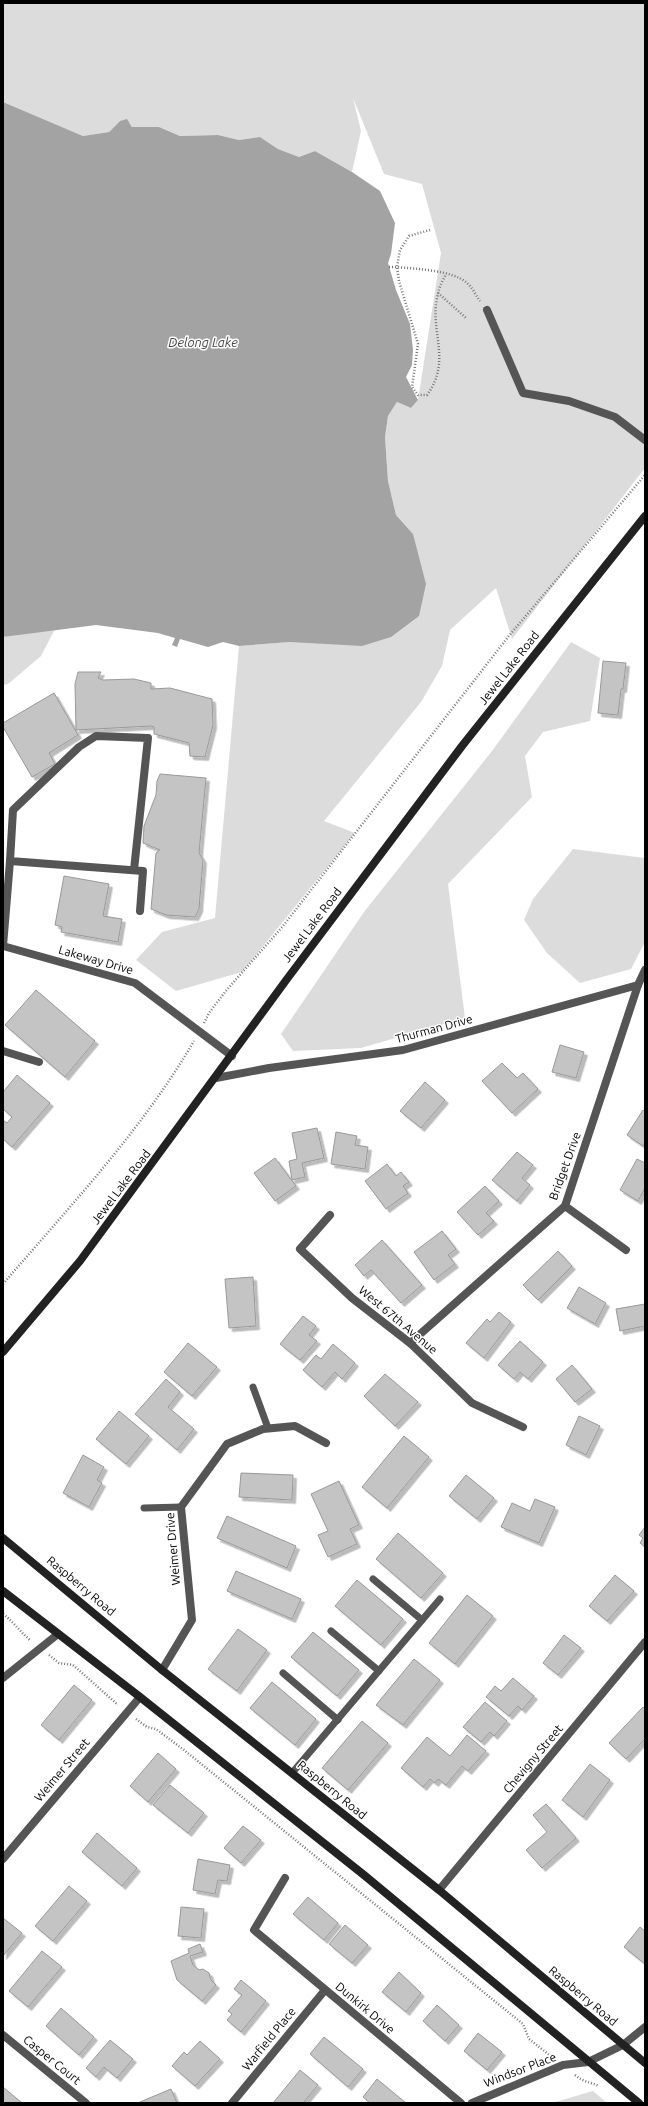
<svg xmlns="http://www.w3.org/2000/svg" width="648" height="2106" font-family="Ubuntu,sans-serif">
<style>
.green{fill:#dcdcdc}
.water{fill:#a3a3a3}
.building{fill:#c4c4c4;stroke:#999;filter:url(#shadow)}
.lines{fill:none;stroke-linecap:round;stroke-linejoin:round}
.path{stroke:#777;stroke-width:2.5;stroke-dasharray:1 2;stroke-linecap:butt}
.lane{stroke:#555;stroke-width:7}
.street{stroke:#555;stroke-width:8}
.secondary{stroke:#222;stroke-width:8}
.labels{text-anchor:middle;stroke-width:3;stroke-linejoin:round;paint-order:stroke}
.street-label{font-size:12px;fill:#000;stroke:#fff}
.water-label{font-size:13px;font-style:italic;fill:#444;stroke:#fff}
</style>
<defs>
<filter id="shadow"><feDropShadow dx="3.5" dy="3.5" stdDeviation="0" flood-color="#0004"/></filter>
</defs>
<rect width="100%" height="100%" fill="#fff"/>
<g class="green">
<path d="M 3,3 L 645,3 L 645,468 L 512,639 L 496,588 L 450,630 L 442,666 L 421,702 L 324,821 L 355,833 L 242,972 L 176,991 L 136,960 L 162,932 L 215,918 L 239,646 L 290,642 L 413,534 L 396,515 L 388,481 L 385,437 L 388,416 L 397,402 L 411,408 L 418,400 L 441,253 L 422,184 L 384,174 L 353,98 L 361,131 L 352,172 L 315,151 L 299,157 L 278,149 L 260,137 L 239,140 L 218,135 L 180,136 L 159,127 L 132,127 L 130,123 L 120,121 L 109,132 L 83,136 L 3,102 Z"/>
<path d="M 55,629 L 41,656 L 8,684 L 3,685 L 3,637 Z"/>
<path d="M 571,642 L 600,658 L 590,721 L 543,732 L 525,756 L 532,797 L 448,884 L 465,1018 L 361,1048 L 293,1051 L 281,1034 L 364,912 L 492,751 Z"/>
<path d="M 573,849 L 645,858 L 645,942 L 631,969 L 580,983 L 547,953 L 524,920 L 533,899 Z"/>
<path d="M 593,2091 L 607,2103 L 552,2103 Z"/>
</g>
<path class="water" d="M 3,102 L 83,136 L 109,132 L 120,121 L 127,119 L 132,127 L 159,127 L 180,136 L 218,135 L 239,140 L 260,137 L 278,149 L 299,157 L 315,151 L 352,172 L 380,191 L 395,223 L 391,254 L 388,263 L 396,290 L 410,324 L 413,350 L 412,365 L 406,377 L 418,400 L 411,408 L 397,402 L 388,416 L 385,437 L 388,481 L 396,515 L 413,534 L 426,584 L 419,616 L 391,637 L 362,646 L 290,642 L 239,646 L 223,642 L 208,647 L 180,639 L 177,647 L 172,645 L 175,638 L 158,633 L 96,625 L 3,637 Z"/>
<g class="building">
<path d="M 603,661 L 626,663 L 623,689 L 621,689 L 618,715 L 598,713 Z"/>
<path d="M 78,672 L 101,672 L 98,678 L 103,680 L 134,679 L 151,683 L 151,689 L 170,688 L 212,699 L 213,725 L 205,757 L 190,756 L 189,743 L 154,734 L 154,727 L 151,726 L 76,730 L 75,684 Z"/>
<path d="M 54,693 L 78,735 L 49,753 L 55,764 L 32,777 L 3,727 L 3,723 Z"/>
<path d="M 160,774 L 206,778 L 199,853 L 203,860 L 199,909 L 195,917 L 166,915 L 151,909 L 156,853 L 160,850 L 143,843 L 144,826 L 156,795 L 157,781 Z"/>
<path d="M 64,876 L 109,884 L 103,916 L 122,919 L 118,942 L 61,932 L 62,927 L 55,925 Z"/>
<path d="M 36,990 L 95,1041 L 65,1077 L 5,1025 Z"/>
<path d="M 560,1045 L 584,1052 L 576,1078 L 552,1072 Z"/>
<path d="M 502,1063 L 517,1078 L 523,1073 L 538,1089 L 512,1113 L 482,1081 Z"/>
<path d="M 17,1075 L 50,1103 L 12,1147 L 3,1139 L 3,1120 L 7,1123 L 12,1117 L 3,1109 L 3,1092 Z"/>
<path d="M 425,1082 L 445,1100 L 421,1128 L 400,1111 Z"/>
<path d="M 643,1110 L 645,1111 L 645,1142 L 643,1146 L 627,1135 Z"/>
<path d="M 317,1128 L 324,1158 L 302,1163 L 305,1177 L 292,1180 L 289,1161 L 297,1159 L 292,1133 Z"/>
<path d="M 336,1132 L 357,1136 L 355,1145 L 368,1147 L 365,1169 L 331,1164 Z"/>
<path d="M 517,1152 L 533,1165 L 522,1178 L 530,1185 L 517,1201 L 492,1180 Z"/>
<path d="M 275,1158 L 296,1186 L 275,1201 L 254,1173 Z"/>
<path d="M 637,1159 L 645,1163 L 645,1188 L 638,1201 L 620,1190 Z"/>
<path d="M 387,1164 L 396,1176 L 401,1172 L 409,1182 L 403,1186 L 408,1193 L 386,1209 L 365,1181 Z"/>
<path d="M 485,1186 L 499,1201 L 486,1213 L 494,1221 L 478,1235 L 457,1212 Z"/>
<path d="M 442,1231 L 456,1249 L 448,1255 L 455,1264 L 434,1280 L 414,1252 Z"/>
<path d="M 382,1240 L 422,1285 L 401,1303 L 371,1270 L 364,1276 L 355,1265 Z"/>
<path d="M 558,1251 L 572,1266 L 538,1300 L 523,1285 Z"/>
<path d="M 253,1277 L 256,1326 L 229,1328 L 225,1279 Z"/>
<path d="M 579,1287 L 606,1303 L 595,1324 L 567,1308 Z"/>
<path d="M 645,1304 L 645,1326 L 620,1331 L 616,1309 Z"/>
<path d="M 499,1312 L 511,1322 L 484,1358 L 466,1343 L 487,1319 L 490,1322 Z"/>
<path d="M 303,1316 L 316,1326 L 309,1335 L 317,1341 L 300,1360 L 280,1344 Z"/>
<path d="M 520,1341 L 543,1362 L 528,1379 L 520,1372 L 514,1379 L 498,1365 Z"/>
<path d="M 188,1343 L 217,1367 L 192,1396 L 164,1372 Z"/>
<path d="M 333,1344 L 355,1363 L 342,1379 L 335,1372 L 322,1387 L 303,1370 L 316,1355 L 321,1359 Z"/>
<path d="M 572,1365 L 592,1389 L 575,1402 L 556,1379 Z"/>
<path d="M 385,1374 L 418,1402 L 395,1426 L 364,1396 Z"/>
<path d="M 166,1379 L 180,1392 L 168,1407 L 194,1429 L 177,1450 L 135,1414 Z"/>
<path d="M 119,1411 L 149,1436 L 126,1464 L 96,1439 Z"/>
<path d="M 579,1416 L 600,1426 L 586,1455 L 566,1445 Z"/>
<path d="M 404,1436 L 429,1457 L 387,1508 L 362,1487 Z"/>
<path d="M 83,1455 L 104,1467 L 97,1480 L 102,1483 L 89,1507 L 63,1493 Z"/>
<path d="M 241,1473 L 293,1475 L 292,1500 L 239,1497 Z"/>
<path d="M 466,1475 L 494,1498 L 477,1519 L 449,1496 Z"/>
<path d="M 339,1481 L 359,1525 L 350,1529 L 357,1544 L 328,1557 L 318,1535 L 328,1531 L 311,1494 Z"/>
<path d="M 535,1499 L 555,1507 L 539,1543 L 501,1527 L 512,1503 L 530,1511 Z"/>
<path d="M 227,1516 L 296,1546 L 287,1568 L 217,1538 Z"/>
<path d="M 645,1527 L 645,1547 L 640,1543 L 643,1538 L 639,1535 Z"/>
<path d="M 398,1533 L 443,1573 L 421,1598 L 376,1559 Z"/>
<path d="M 236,1571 L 301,1599 L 292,1619 L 227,1591 Z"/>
<path d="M 615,1575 L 634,1591 L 607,1621 L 589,1606 Z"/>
<path d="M 357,1580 L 403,1619 L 381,1645 L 335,1606 Z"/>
<path d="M 467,1595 L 493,1616 L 455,1664 L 429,1643 Z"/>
<path d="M 238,1629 L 267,1650 L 237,1691 L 208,1669 Z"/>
<path d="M 313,1632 L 359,1670 L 337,1696 L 291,1657 Z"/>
<path d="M 564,1635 L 581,1648 L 558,1675 L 543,1663 Z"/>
<path d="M 414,1659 L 440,1680 L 403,1725 L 376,1705 Z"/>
<path d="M 513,1678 L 534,1696 L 522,1710 L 518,1706 L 509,1716 L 486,1697 L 495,1686 L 501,1691 Z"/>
<path d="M 272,1682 L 316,1719 L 295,1745 L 250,1708 Z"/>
<path d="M 74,1685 L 92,1700 L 59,1740 L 41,1725 Z"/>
<path d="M 485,1702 L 507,1721 L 494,1736 L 490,1732 L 481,1742 L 463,1727 Z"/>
<path d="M 643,1707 L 645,1709 L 645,1739 L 626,1759 L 609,1743 Z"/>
<path d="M 362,1721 L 388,1743 L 348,1790 L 322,1768 Z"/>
<path d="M 467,1735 L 486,1751 L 468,1771 L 462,1766 L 446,1785 L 438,1779 L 435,1783 L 430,1779 L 423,1787 L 401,1768 L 427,1737 L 450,1756 Z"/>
<path d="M 158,1753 L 176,1769 L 148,1802 L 130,1786 Z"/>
<path d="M 590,1764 L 610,1780 L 583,1817 L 562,1800 Z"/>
<path d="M 170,1785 L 204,1813 L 188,1833 L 153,1805 Z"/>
<path d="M 546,1804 L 576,1838 L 542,1868 L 526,1850 L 547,1832 L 533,1815 Z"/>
<path d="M 243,1826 L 261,1840 L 241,1863 L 224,1848 Z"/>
<path d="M 97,1833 L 137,1868 L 122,1886 L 82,1852 Z"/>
<path d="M 198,1859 L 230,1865 L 227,1881 L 218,1880 L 215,1894 L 193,1890 Z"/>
<path d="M 69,1886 L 87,1901 L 53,1941 L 35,1926 Z"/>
<path d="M 308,1897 L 338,1923 L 324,1940 L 293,1914 Z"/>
<path d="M 181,1907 L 204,1909 L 201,1938 L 178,1936 Z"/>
<path d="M 3,1918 L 22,1933 L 3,1956 Z"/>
<path d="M 345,1925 L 368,1945 L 352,1963 L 329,1944 Z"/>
<path d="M 640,1927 L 645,1931 L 645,1964 L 624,1947 Z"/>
<path d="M 200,1944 L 203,1952 L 190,1956 L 193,1965 L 199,1970 L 203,1969 L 209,1973 L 211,1980 L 216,1985 L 202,2001 L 177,1980 L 171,1961 L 189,1953 L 188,1949 Z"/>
<path d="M 42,1951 L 62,1967 L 28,2007 L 9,1991 Z"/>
<path d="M 399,1972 L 421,1993 L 406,2012 L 382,1992 Z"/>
<path d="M 241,1980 L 266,2001 L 241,2032 L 227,2020 L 232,2014 L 228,2011 L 242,1995 L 234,1989 Z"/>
<path d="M 437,2005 L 459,2025 L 445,2041 L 423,2021 Z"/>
<path d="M 61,2008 L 94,2037 L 79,2055 L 46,2026 Z"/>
<path d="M 478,2033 L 502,2052 L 487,2070 L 464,2051 Z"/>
<path d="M 324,2037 L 363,2069 L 348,2087 L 310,2054 Z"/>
<path d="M 110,2040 L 133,2059 L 117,2078 L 104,2067 L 96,2077 L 86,2068 Z"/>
<path d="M 200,2041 L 220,2059 L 195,2086 L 172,2066 L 184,2052 L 187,2055 Z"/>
<path d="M 300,2070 L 318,2085 L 303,2103 L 273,2103 Z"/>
<path d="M 377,2079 L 406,2103 L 370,2103 L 363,2097 Z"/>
<path d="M 3,2087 L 22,2103 L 3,2103 Z"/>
<path d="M 171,2089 L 177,2103 L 141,2103 L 140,2102 Z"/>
</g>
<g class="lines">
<g class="path">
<path d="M 430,230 L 409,236 L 400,250 L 397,267 C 415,269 453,270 467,283 C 473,288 476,296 480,301"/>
<path d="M 389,267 L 397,267 L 399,281 L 418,344 L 412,387 L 418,395 L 427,395 C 453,360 428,329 438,294 C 439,287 443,280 446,274"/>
<path d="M 438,293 L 466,318"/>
<path d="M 204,1023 L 209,1013 L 225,992 L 283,926 L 508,637 L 645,475"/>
<path d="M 3,1284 C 70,1206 142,1130 194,1041"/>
<path d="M 3,1614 C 14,1622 20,1632 31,1641"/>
<path d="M 49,1655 L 59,1663 L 73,1665 L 118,1705"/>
<path d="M 136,1719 L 147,1727 L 156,1729 L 184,1750 L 523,2024 L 529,2039 L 552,2057"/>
<path d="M 575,2075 C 583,2082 590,2082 599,2086"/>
</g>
<g class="lane">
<path d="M 253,1387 L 268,1428"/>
<path d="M 144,1508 L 181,1507"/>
<path d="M 373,1579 L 422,1620"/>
<path d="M 331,1631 L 379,1671"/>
<path d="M 283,1673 L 338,1720"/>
<path d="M 292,1773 L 440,1599"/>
</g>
<g class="street">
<path d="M 487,310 L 523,393 L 569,401 L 615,417 L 645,440"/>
<path d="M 134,870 L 148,738 L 96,736 L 79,747 L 13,810 L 10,861 L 143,871 L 140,911"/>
<path d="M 3,946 L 135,983 L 232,1056"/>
<path d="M 3,946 L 10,861"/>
<path d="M 3,1051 L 39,1062"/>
<path d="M 216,1078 L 269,1068 L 403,1050 L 638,985"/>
<path d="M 565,1206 L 626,1250"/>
<path d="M 330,1215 L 300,1249 L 352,1298 L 410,1343 L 472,1403 L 523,1427"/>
<path d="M 410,1343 L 565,1206 L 638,985 L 645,970"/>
<path d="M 162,1670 L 192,1620 L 181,1507 L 227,1444 L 263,1429 L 295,1426 L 326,1443"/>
<path d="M 3,1678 L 58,1634"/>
<path d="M 3,1859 L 140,1697"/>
<path d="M 285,1878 L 254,1930 L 461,2103"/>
<path d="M 439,1890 L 645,1642"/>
<path d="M 3,2035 L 86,2103"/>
<path d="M 232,2103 L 325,1990"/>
<path d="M 472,2103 L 563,2065 L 588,2062 L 623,2045 L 645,2027"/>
</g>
<g class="secondary">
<path d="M 3,1352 L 80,1261 L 287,979 L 462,746 L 645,516"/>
<path d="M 3,1538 L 162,1670 L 439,1890 L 645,2063"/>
<path d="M 3,1591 L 140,1697 L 364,1875 L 639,2103"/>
</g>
</g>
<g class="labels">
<g class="street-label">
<text transform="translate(509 668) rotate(-52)" y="4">Jewel Lake Road</text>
<text transform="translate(312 925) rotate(-53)" y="4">Jewel Lake Road</text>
<text transform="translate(96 960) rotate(16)" y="4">Lakeway Drive</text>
<text transform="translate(434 1029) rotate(-15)" y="4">Thurman Drive</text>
<text transform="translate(565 1166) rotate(-70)" y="4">Bridget Drive</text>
<text transform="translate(121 1187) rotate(-53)" y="4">Jewel Lake Road</text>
<text transform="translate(398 1320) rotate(40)" y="4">West 67th Avenue</text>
<text transform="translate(173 1549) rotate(-95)" y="4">Weimer Drive</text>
<text transform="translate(81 1586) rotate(40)" y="4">Raspberry Road</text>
<text transform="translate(533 1759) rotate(-50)" y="4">Chevigny Street</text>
<text transform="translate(62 1770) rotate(-50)" y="4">Weimer Street</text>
<text transform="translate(332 1790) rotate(39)" y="4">Raspberry Road</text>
<text transform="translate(583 1996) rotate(40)" y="4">Raspberry Road</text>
<text transform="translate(365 2008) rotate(40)" y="4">Dunkirk Drive</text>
<text transform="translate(269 2039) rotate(-51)" y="4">Warfield Place</text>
<text transform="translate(52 2060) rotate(39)" y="4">Casper Court</text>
<text transform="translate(520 2070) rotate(-21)" y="4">Windsor Place</text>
</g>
<g class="water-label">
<text x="203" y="347">Delong Lake</text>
</g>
</g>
<rect width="648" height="2106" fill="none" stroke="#000000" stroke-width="8"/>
</svg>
